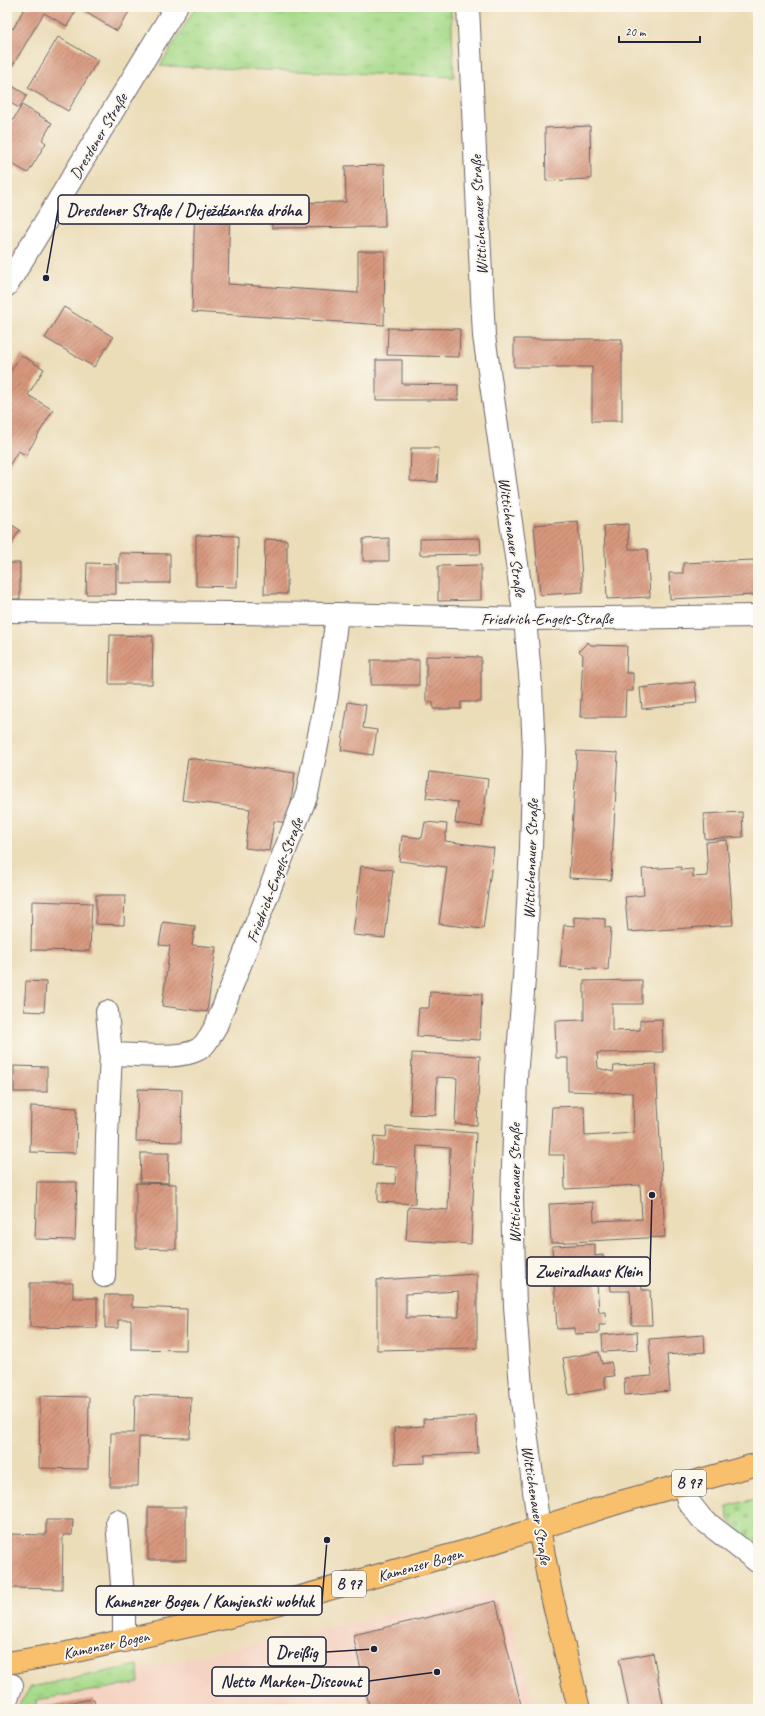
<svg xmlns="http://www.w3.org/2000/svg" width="765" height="1716" font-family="Caveat,sans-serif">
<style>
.built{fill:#f5d3c2}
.grass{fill:url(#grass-tufts);stroke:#647e62}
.cemetery{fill:url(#cemetery-stones);stroke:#647e62}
.building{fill:url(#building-hatch);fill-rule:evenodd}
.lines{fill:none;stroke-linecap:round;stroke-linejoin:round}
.minor-casing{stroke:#696367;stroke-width:24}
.major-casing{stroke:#696367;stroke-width:24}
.minor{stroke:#fff;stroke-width:22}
.major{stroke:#f8bf6c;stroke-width:22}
.labels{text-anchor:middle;stroke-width:4;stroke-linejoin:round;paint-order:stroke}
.shield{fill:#fbf7ec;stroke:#636270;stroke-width:1}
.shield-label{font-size:15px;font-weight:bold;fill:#22223b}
.street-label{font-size:16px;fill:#22223b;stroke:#fbf7ec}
.leader{fill:none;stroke:#22223b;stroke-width:1.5}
.callout-dot{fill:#22223b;stroke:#fbf7ec;stroke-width:1.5}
.callout{fill:#fbf7ec;stroke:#22223b;stroke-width:1.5}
.callout-label{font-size:17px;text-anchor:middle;font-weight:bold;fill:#22223b}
</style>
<defs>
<pattern id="grass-tufts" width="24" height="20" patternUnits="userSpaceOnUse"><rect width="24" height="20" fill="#a6da89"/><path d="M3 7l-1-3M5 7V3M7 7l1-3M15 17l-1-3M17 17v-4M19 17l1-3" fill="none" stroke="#8fbb77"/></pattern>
<pattern id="cemetery-stones" width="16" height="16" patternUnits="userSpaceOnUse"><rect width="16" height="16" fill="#a6da89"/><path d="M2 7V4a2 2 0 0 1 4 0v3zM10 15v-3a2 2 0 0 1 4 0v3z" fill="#8fbb77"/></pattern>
<pattern id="building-hatch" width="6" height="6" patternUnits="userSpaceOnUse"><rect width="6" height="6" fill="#d7977d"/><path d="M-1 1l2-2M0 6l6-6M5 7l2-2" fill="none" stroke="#ae7b68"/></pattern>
</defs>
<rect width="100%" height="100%" fill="#fbf7ec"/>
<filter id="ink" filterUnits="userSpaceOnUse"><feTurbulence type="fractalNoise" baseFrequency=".025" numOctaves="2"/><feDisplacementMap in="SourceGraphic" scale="8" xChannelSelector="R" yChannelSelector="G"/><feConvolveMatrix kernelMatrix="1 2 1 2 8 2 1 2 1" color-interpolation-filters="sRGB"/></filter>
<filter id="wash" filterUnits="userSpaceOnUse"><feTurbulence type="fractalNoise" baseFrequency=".012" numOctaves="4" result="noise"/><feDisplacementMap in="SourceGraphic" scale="16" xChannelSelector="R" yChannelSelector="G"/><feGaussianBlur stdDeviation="0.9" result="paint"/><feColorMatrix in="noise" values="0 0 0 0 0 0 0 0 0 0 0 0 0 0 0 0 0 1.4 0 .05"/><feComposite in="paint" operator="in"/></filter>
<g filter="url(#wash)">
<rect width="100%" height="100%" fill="#ecddb9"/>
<path class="built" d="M 494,1592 L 514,1630 L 536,1709 L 7,1709 L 7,1698 L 26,1695 L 468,1596 Z"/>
<g class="grass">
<path d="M 196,7 L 451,7 L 454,77 L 160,66 Z"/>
<path d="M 138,1665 L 139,1683 L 36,1700 L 36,1709 L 19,1709 L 20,1703 L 31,1687 Z"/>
</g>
<path class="cemetery" d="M 758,1498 L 758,1546 L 741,1534 L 728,1518 L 727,1506 Z"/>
<g id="blocks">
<g class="building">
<path d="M 25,7 L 70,7 L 76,11 L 67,26 L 44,13 L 7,75 L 7,25 L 13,29 Z"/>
<path d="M 77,7 L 132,7 L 117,31 Z"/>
<path d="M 58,37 L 98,60 L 68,111 L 28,88 Z"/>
<path d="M 9,84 L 27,95 L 19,108 L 7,101 L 7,88 Z"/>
<path d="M 22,105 L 52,123 L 42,140 L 46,143 L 28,173 L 7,161 L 7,130 Z"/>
<path d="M 590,126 L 591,179 L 546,181 L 545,128 Z"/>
<path d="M 384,165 L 385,227 L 272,228 L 272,203 L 346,202 L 345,166 Z"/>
<path d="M 195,199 L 230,201 L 228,284 L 358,293 L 358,251 L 385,251 L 384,325 L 192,312 Z"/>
<path d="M 64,307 L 113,337 L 94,367 L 45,338 Z"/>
<path d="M 388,328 L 460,329 L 459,357 L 387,355 Z"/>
<path d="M 514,339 L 622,339 L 622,421 L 592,421 L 592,367 L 514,367 Z"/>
<path d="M 21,355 L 44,369 L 28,395 L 53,410 L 26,455 L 18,451 L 7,469 L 7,377 Z"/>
<path d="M 376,360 L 402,360 L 402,384 L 458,385 L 458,400 L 376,400 Z"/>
<path d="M 411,448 L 439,448 L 437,482 L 410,481 Z"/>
<path d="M 578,521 L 583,592 L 540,595 L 534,525 Z"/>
<path d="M 7,522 L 20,530 L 7,550 Z"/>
<path d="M 628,524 L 629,549 L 647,549 L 650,597 L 607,599 L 604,526 Z"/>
<path d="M 196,535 L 238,536 L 237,587 L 196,586 Z"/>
<path d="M 389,538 L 389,561 L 363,561 L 363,539 Z"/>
<path d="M 480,538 L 481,554 L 420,555 L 420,539 Z"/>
<path d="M 265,539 L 287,540 L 287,594 L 264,594 Z"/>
<path d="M 119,553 L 170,554 L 170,583 L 119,583 Z"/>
<path d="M 754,560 L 755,595 L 670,599 L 669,573 L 683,573 L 683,563 Z"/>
<rect x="7" y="563" width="13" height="36"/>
<path d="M 87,563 L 116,564 L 116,594 L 86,594 Z"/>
<path d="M 481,565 L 481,600 L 438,601 L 438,566 Z"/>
<path d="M 110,635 L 153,636 L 152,684 L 109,684 Z"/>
<path d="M 588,642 L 591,645 L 627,646 L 626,673 L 633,673 L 633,691 L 626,691 L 625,717 L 580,717 L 583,655 L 579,651 Z"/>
<path d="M 426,656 L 481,657 L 481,702 L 461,702 L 461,709 L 433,709 L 433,702 L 426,702 Z"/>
<rect x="371" y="660" width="48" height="25"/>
<path d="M 695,682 L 697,703 L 642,709 L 640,688 Z"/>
<path d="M 348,702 L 366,705 L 363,728 L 377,730 L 373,755 L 341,750 Z"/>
<path d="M 577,751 L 618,753 L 611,880 L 569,878 Z"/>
<path d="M 188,758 L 295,773 L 288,823 L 274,821 L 269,851 L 245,848 L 250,809 L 182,800 Z"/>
<path d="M 430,772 L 488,779 L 482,827 L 455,823 L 458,802 L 426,798 Z"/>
<path d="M 742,812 L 743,837 L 705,839 L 704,814 Z"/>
<path d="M 425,822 L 447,824 L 445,841 L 494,848 L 483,929 L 439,924 L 447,867 L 399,861 L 402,836 L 422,838 Z"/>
<path d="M 727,840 L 733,925 L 628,932 L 625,897 L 644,895 L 642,869 L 681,867 L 681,870 L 693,869 L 693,877 L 708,876 L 706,842 Z"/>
<path d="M 361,866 L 393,870 L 385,938 L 353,935 Z"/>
<path d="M 96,895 L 125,895 L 124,925 L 96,924 Z"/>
<path d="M 32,901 L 92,903 L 90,951 L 31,950 Z"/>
<path d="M 574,917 L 605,919 L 605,927 L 611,928 L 608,970 L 560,967 L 564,925 L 574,926 Z"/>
<path d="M 163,922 L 195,926 L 192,945 L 216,947 L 207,1012 L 162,1006 L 170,946 L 159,945 Z"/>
<path d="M 642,980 L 642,1004 L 612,1004 L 612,1031 L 640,1030 L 640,1020 L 662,1019 L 663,1052 L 597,1053 L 598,1068 L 613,1072 L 614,1066 L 656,1064 L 665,1237 L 551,1243 L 549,1204 L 593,1202 L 594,1221 L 642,1219 L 640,1185 L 565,1189 L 564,1155 L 549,1155 L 552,1107 L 584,1106 L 585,1136 L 634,1133 L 633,1093 L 568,1091 L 568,1058 L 556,1058 L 555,1021 L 584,1020 L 584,981 Z"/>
<path d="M 26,981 L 46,982 L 44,1012 L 24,1011 Z"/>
<path d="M 430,992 L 482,994 L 480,1040 L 417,1036 L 419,1008 L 429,1008 Z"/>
<path d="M 412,1053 L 480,1056 L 477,1125 L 455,1124 L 457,1078 L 437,1077 L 436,1115 L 410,1114 Z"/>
<path d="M 14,1066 L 47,1067 L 47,1092 L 14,1092 Z"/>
<path d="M 138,1089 L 182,1090 L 181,1142 L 136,1141 Z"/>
<path d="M 31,1106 L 77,1108 L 76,1153 L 30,1152 Z"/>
<path d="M 387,1127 L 476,1133 L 471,1244 L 406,1240 L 408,1207 L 448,1210 L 450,1148 L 417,1146 L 415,1204 L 378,1202 L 378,1183 L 395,1184 L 396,1167 L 372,1165 L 374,1136 L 386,1137 Z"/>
<path d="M 141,1153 L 169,1153 L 168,1183 L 140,1182 Z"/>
<path d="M 37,1182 L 77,1182 L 75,1240 L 35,1239 Z"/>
<path d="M 136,1183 L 176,1184 L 176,1249 L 136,1248 Z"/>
<path d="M 595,1244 L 595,1256 L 603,1255 L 604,1269 L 596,1270 L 599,1312 L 605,1312 L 606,1325 L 599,1325 L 599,1333 L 575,1334 L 575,1328 L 557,1329 L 552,1246 Z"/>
<path d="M 641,1270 L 642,1290 L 650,1290 L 652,1325 L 632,1325 L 630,1291 L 611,1291 L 609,1272 Z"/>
<path d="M 477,1274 L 477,1348 L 377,1350 L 377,1280 ZM 458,1291 L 459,1317 L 406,1318 L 406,1294 Z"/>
<path d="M 30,1283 L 73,1283 L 73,1298 L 97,1298 L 97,1328 L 30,1327 Z"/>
<path d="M 105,1295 L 132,1295 L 132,1307 L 187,1309 L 186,1350 L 131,1349 L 131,1320 L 118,1320 L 118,1328 L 105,1328 Z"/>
<path d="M 637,1332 L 638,1350 L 603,1352 L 602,1335 Z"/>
<path d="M 704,1335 L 705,1352 L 667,1355 L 670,1391 L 625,1395 L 624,1378 L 652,1376 L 649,1339 Z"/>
<path d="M 599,1352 L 602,1364 L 611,1362 L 614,1376 L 604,1377 L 606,1389 L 569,1395 L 563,1358 Z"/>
<path d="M 135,1395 L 191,1397 L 190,1438 L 139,1437 L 138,1486 L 110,1486 L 111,1433 L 134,1433 Z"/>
<path d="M 40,1396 L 89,1397 L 88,1469 L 39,1468 Z"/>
<path d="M 476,1416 L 478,1453 L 425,1455 L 425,1463 L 395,1464 L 394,1428 L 424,1426 L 423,1419 Z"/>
<rect x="148" y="1507" width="38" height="53"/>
<path d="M 46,1520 L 73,1520 L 72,1535 L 63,1535 L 62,1589 L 9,1588 L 9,1534 L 46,1535 Z"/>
<path d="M 496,1601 L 522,1709 L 370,1709 L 353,1635 Z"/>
<path d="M 653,1653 L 664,1709 L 629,1709 L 619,1659 Z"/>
<path d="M 94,1699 L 96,1709 L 43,1709 L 42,1707 Z"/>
</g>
</g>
</g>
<g filter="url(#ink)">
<use href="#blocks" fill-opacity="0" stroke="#696367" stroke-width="1"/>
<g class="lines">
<g class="minor-casing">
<g id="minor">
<path d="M 468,7 L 484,336 L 525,619 L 531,686 L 534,751 L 531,847 L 524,979 L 516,1078 L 512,1197 L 515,1306 L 522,1401 L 539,1528"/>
<path d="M 7,285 L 176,7"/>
<path d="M 7,611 L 337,614 L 525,619 L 758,616"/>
<path d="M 111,1054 C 133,1054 179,1060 197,1050 C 206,1046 211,1034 216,1026 L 307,794 L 327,696 L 337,614"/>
<path d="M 104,1276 L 107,1136 L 111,1054 L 107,1012"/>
<path d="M 684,1484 L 688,1501 L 702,1519 L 758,1562"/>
<path d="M 117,1521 L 124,1610 L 124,1641"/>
<path d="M 7,1698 L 12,1685"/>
</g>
</g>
<g class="major-casing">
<g id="major">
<path d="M 539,1528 L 550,1588 L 579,1709"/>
<path d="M 7,1663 L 67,1653 L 225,1618 L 473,1549 L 620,1502 L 758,1464"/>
</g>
</g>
<use href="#minor" class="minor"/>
<use href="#major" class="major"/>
</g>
</g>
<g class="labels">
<g class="shield">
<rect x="672" y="1470" width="34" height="26" rx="3"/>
<rect x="332" y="1571" width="34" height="26" rx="3"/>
</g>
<g class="shield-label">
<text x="689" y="1488">B 97</text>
<text x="349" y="1589">B 97</text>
</g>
<g class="street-label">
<text transform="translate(98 136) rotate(-59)" y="6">Dresdener Straße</text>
<text transform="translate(478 215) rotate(-93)" y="6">Wittichenauer Straße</text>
<text transform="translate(513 537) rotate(82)" y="6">Wittichenauer Straße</text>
<text x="547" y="624">Friedrich-Engels-Straße</text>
<text transform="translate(530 859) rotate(-88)" y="6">Wittichenauer Straße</text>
<text transform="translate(274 880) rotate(-69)" y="6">Friedrich-Engels-Straße</text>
<text transform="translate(514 1183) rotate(-90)" y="6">Wittichenauer Straße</text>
<text transform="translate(537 1505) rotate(81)" y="6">Wittichenauer Straße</text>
<text transform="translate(420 1564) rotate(-16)" y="6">Kamenzer Bogen</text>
<text transform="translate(106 1644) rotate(-12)" y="6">Kamenzer Bogen</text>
</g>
</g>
<path class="leader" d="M46 278L58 210M652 1195L650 1271M327 1540L322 1601M374 1649L326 1652M437 1672L369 1681"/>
<g class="callout-dot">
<circle cx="46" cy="278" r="4"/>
<circle cx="652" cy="1195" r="4"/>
<circle cx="327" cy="1540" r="4"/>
<circle cx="374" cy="1649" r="4"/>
<circle cx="437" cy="1672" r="4"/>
</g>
<g class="callout">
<rect x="58" y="195" width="251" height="29" rx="4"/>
<rect x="527" y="1257" width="123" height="29" rx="4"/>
<rect x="96" y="1586" width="226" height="29" rx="4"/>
<rect x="268" y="1637" width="58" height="29" rx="4"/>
<rect x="212" y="1667" width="157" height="29" rx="4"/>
</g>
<g class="callout-label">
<text x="184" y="216">Dresdener Straße / Drježdźanska dróha</text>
<text x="589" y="1277">Zweiradhaus Klein</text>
<text x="209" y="1607">Kamenzer Bogen / Kamjenski wobłuk</text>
<text x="297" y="1658">Dreißig</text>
<text x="291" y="1687">Netto Marken-Discount</text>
</g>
<rect width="765" height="1716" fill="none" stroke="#fbf7ec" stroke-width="24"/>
<path d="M619 36v6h81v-6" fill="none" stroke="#22223b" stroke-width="2"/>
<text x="625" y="36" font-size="12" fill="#22223b" stroke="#fbf7ec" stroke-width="3" paint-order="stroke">20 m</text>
</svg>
